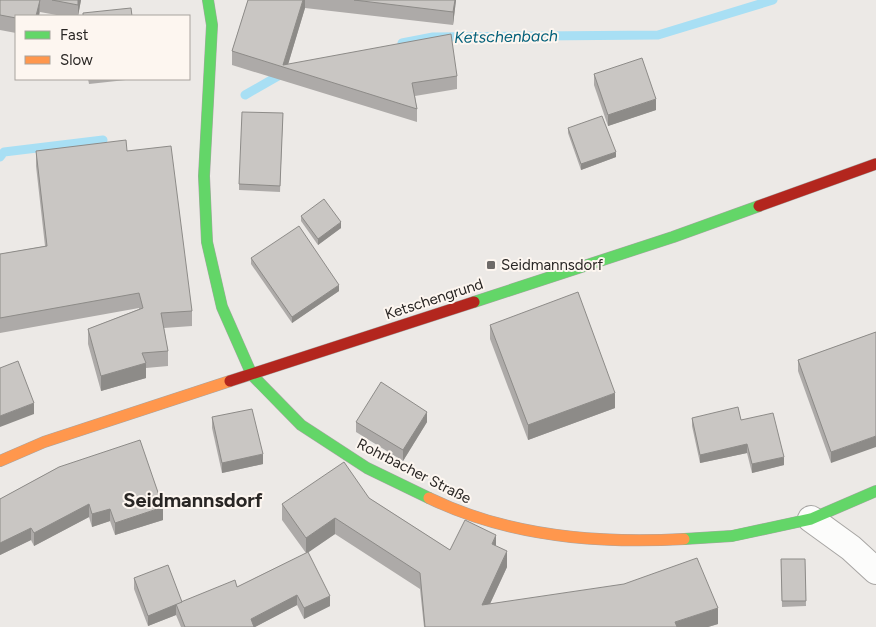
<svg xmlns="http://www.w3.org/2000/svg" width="876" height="627" font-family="Figtree,sans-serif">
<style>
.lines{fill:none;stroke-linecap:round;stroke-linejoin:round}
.stream{stroke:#a8dff4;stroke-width:9}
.street-casing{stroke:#a7a5a3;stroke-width:28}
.fast-casing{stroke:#a7a5a3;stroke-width:12}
.slow-casing{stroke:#a7a5a3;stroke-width:12}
.jam-casing{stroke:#a7a5a3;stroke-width:12}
.street{stroke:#fcfcfb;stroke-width:26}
.fast{stroke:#63d668;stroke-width:11}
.slow{stroke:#ff974d;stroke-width:11}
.jam{stroke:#b3261e;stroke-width:11}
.wall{fill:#adaaa8}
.shaded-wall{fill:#8d8b88}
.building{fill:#c9c6c3;stroke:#8d8b88}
.poi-dot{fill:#6d6a68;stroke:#fdf6f0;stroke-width:2}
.labels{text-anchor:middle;stroke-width:4;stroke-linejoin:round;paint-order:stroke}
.poi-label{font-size:15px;fill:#292624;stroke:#fdf6f0;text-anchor:start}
.street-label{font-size:15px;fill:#292624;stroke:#fdf6f0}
.water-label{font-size:16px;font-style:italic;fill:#02607a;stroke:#fdf6f0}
.district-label{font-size:20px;font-weight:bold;fill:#292624;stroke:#fdf6f0}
</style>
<rect width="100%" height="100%" fill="#ece9e6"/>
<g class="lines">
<g class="stream">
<path d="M 402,43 L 433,37 L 658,35 L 773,0"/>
<path d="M 245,95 L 285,72"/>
<path d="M 0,157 L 4,152 L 103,140"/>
</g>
<g class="street-casing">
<path id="street" d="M 811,519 L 851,548 L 876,571"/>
</g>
<g class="fast-casing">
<g id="fast">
<path d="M 208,0 L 212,25 L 204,176 L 207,242 L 222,307 L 252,375 L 301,425 L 367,468 L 429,498"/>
<path d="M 474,302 L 673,237 L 759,206"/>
<path d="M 684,539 L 732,536 L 811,519 L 876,491"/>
</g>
</g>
<g class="slow-casing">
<g id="slow">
<path d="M 0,461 L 44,442 L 230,381"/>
<path d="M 429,498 C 507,536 598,544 684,539"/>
</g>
</g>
<g class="jam-casing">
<g id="jam">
<path d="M 759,206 L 876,164"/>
<path d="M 230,381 L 474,302"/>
</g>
</g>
<use href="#street" class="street"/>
<use href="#fast" class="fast"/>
<use href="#slow" class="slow"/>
<use href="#jam" class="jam"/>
</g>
<g class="wall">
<path d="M 0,0 L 81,0 L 78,16 L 62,16 L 40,12 L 39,16 L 16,16 L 16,33 L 0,30 Z"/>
<path d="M 248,0 L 456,0 L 453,25 L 305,8 L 288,64 L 457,76 L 457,89 L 415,96 L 417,109 L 417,122 L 232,65 L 232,51 Z"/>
<path d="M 594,74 L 656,110 L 608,126 L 594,85 Z"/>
<path d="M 88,79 L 135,79 L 89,84 Z"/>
<path d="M 283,113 L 280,192 L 239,190 L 239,184 Z"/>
<path d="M 568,128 L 616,157 L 581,170 L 568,133 Z"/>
<path d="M 36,151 L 127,151 L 192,311 L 192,326 L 164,328 L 168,351 L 168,366 L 146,368 L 146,378 L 101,391 L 88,344 L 88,329 L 139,309 L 139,308 L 0,333 L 0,254 L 45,246 L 36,166 Z"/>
<path d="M 301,216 L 341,228 L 318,245 L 301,221 Z"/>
<path d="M 251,258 L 339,291 L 292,323 L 251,264 Z"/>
<path d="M 490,325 L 615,408 L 528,440 L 490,339 Z"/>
<path d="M 876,332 L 831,463 L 798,371 L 798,360 Z"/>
<path d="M 212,417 L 263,464 L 222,473 L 212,428 Z"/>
<path d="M 692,418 L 741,420 L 784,465 L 752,473 L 747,453 L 700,463 L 692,426 Z"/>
<path d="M 356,422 L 427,422 L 403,461 L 356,432 Z"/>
<path d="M 59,467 L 163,520 L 115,535 L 110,521 L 92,527 L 89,517 L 34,546 L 31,540 L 0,555 L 0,499 Z"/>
<path d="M 369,498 L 450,550 L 496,546 L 507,567 L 490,604 L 718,624 L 708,627 L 424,627 L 420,589 L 335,534 L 308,552 L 330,606 L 304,619 L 297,605 L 255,627 L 181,627 L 176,615 L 148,626 L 134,589 L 134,578 L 182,602 L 237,587 L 306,553 L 282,520 L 282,504 Z"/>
<path d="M 781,559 L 805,559 L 806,606 L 782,607 Z"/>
</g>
<g class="shaded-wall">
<path d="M 40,0 L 39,16 L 36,16 Z"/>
<path d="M 78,0 L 81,0 L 78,16 Z"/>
<path d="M 303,0 L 305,0 L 305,8 L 287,68 L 283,65 Z"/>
<path d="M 455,0 L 456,0 L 453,25 L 453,12 Z"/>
<path d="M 656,99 L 656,110 L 608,126 L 608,115 Z"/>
<path d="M 616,152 L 616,157 L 581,170 L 581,164 Z"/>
<path d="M 341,222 L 341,228 L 318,245 L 318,239 Z"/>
<path d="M 339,285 L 339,291 L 292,323 L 292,317 Z"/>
<path d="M 146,363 L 146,378 L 101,391 L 101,376 Z"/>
<path d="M 615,393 L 615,408 L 528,440 L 528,425 Z"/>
<path d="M 34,403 L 34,414 L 0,427 L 0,416 Z"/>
<path d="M 427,412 L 427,422 L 403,461 L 403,450 Z"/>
<path d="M 876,436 L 876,447 L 831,463 L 831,452 Z"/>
<path d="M 747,444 L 747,453 L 700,463 L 700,455 Z"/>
<path d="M 263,454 L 263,464 L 222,473 L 222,463 Z"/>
<path d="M 784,457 L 784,465 L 752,473 L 752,464 Z"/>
<path d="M 89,504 L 89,517 L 34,546 L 34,533 Z"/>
<path d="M 163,507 L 163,520 L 115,535 L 115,523 Z"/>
<path d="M 110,509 L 110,521 L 92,527 L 92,514 Z"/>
<path d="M 335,518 L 335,534 L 306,554 L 306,538 Z"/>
<path d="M 31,528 L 31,540 L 0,555 L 0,543 Z"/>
<path d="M 496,535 L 496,551 L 492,544 Z"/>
<path d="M 507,551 L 507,567 L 482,621 L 482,605 Z"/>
<path d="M 297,595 L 297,605 L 255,627 L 251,627 L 251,619 Z"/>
<path d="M 330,596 L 330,606 L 304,619 L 304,608 Z"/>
<path d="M 176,604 L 176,615 L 148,626 L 148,616 Z"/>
<path d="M 718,608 L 718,624 L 708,627 L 675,627 L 675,622 Z"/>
</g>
<g class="building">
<path d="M 0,0 L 40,0 L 36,16 L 16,16 L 16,18 L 0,15 Z"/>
<path d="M 52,0 L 78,0 L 78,5 Z"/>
<path d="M 248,0 L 303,0 L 283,65 L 451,34 L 457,76 L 412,83 L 417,109 L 232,51 Z"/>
<path d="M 354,0 L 455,0 L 453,12 Z"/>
<path d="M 131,8 L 132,16 L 83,16 L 83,13 Z"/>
<path d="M 642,58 L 656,99 L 608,115 L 594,74 Z"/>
<path d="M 242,112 L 283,113 L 280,186 L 239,184 Z"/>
<path d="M 602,116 L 616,152 L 581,164 L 568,128 Z"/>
<path d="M 126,140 L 127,151 L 171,146 L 192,311 L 161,313 L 168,351 L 142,353 L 146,363 L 101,376 L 88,329 L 143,308 L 139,293 L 0,318 L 0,254 L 47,246 L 36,151 Z"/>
<path d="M 324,199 L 341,222 L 318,239 L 301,216 Z"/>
<path d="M 299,226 L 339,285 L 292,317 L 251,258 Z"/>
<path d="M 578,292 L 615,393 L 528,425 L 490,325 Z"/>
<path d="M 876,332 L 876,436 L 831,452 L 798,360 Z"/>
<path d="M 18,361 L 34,403 L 0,416 L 0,368 Z"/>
<path d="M 381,382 L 427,412 L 403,450 L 356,422 Z"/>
<path d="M 738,407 L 741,420 L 773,413 L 784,457 L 752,464 L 747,444 L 700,455 L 692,418 Z"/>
<path d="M 252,409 L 263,454 L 222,463 L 212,417 Z"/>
<path d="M 140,440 L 163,507 L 115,523 L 110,509 L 92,514 L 89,504 L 34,533 L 31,528 L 0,543 L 0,499 L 59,467 Z"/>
<path d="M 344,462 L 369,498 L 450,550 L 465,520 L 496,535 L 492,544 L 507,551 L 482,605 L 624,584 L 697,558 L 718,608 L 675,622 L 677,627 L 425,627 L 420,573 L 335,518 L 306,538 L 282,504 Z"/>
<path d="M 308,552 L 330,596 L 304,608 L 297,595 L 251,619 L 254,627 L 185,627 L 176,604 L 235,580 L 237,587 Z"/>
<path d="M 781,559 L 805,559 L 806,601 L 782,601 Z"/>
<path d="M 168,565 L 182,602 L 148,616 L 134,578 Z"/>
</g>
<rect class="poi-dot" x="486" y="260" width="10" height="10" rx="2.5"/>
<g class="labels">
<g class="poi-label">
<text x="501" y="270">Seidmannsdorf</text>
</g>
<g class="street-label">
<text transform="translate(434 299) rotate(-18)" y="5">Ketschengrund</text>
<text transform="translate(414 471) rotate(27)" y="5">Rohrbacher Straße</text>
</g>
<g class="water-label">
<text transform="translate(506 36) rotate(-1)" y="6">Ketschenbach</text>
</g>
<g class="district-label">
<text x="193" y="507">Seidmannsdorf</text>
</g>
</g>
<rect x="15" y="15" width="175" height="65" fill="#fdf6f0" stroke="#a8a39e"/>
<rect x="25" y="31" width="25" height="8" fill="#63d668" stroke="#a8a39e"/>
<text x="60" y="40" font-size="15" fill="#292624">Fast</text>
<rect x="25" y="56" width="25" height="8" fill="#ff974d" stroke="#a8a39e"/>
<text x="60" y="65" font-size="15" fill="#292624">Slow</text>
</svg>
